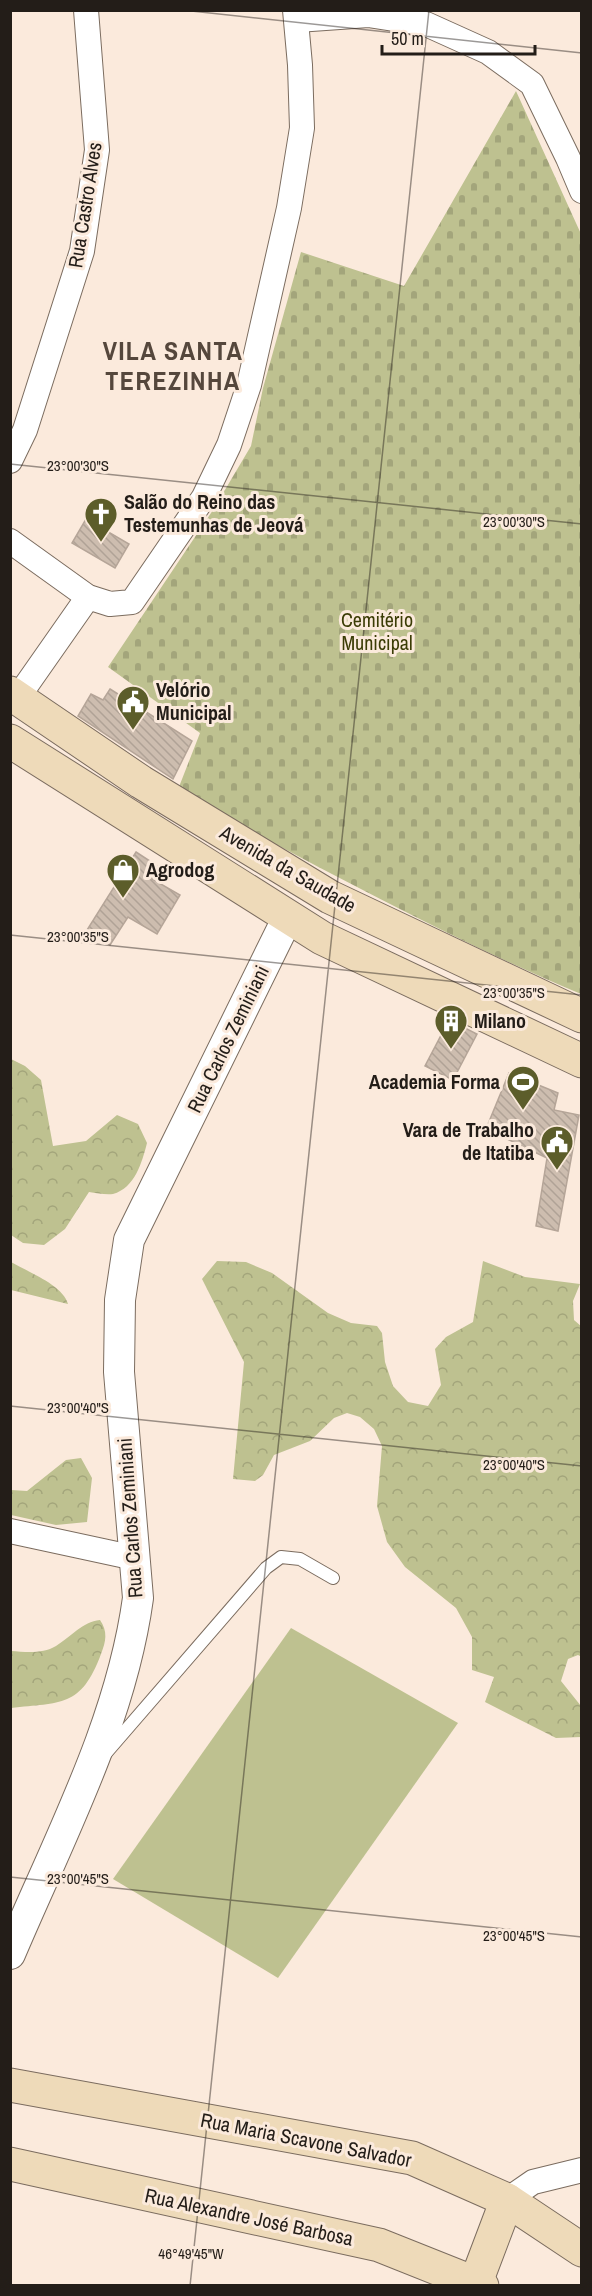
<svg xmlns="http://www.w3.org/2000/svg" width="592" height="2296" font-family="'Archivo Narrow',sans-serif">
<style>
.forest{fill:url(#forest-crowns)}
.cemetery{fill:url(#cemetery-stones)}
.pitch{fill:#bec190}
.building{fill:url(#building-back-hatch);stroke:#b5a598;stroke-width:1.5}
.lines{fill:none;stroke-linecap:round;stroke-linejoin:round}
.service-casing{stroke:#7b6c5f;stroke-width:14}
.minor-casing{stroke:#7b6c5f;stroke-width:26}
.tertiary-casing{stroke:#7b6c5f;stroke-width:32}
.secondary-casing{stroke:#7b6c5f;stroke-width:35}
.service{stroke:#fff;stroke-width:12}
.minor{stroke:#fff;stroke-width:24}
.tertiary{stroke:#fff;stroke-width:30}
.secondary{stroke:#eedab9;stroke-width:33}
.ticks{fill:none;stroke:#231d18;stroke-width:1.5;stroke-opacity:0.45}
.labels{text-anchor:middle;stroke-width:6;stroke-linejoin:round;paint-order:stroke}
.street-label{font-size:20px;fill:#231d18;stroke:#fbeadc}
.poi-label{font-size:20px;font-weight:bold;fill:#231d18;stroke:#fbeadc;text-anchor:start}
.park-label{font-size:20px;fill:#3b3c05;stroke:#fbeadc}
.district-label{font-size:26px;font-weight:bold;letter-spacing:1.5px;fill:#55473c;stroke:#fbeadc}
.ticks-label{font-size:15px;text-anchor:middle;fill:#231d18;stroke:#fbeadc;stroke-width:6;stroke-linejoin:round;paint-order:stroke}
</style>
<defs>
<pattern id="forest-crowns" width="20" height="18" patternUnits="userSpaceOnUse" patternTransform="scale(1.5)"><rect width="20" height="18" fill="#bec190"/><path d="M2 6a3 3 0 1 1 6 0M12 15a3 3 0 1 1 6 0" fill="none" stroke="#a3a57b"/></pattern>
<pattern id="cemetery-stones" width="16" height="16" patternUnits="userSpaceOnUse" patternTransform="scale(1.5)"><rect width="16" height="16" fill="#bec190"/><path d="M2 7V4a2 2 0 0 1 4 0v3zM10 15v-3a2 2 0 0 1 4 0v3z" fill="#a3a57b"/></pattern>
<pattern id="building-back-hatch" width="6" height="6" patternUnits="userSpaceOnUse" patternTransform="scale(1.5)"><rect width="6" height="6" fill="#cdbdaf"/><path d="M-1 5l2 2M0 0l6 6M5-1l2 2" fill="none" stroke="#b0a296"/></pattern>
</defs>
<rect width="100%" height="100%" fill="#fbeadc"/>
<g class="forest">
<path d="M 11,1059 L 25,1066 L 41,1080 L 53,1146 L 86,1141 L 117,1115 L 138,1124 L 147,1143 C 142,1162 135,1188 113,1194 C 106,1195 96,1193 89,1192 L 65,1229 L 44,1245 L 23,1243 L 11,1235 Z"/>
<path d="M 217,1261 L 246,1262 L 272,1273 L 328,1313 L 351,1323 L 377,1326 L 382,1333 L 385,1362 L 393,1386 L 408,1402 L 428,1406 L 441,1385 L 435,1349 L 446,1337 L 473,1322 L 483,1261 L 525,1277 L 580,1284 L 573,1301 L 574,1320 L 582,1327 L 582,1657 L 578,1655 L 568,1659 L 561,1681 L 581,1706 L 581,1737 L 556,1738 L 485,1702 L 494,1677 L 472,1670 L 472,1637 L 456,1608 L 405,1567 L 387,1542 L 377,1506 L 382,1446 L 374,1429 L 360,1417 L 347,1413 L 334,1418 L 310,1441 L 274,1455 L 263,1475 L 255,1481 L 233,1479 L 244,1362 L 202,1279 Z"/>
<path d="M 11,1262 C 28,1272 63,1285 68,1304 L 11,1290 Z"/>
<path d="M 81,1458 L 92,1478 L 87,1522 L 56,1525 L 11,1515 L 11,1490 L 27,1491 L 66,1460 Z"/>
<path d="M 100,1620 C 108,1632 106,1641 101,1654 C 81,1708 61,1702 11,1708 L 11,1651 C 26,1652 43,1654 56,1646 C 72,1636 82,1622 100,1620 Z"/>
</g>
<path class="cemetery" d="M 516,91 L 581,234 L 581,994 C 443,936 310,862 177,792 L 200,733 L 108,667 L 213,510 L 251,446 L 263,388 L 301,252 L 404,286 Z"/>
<path class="pitch" d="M 291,1628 L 458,1723 L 278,1978 L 113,1879 Z"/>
<g class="building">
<path d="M 86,519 L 129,544 L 115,568 L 72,543 Z"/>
<path d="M 110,689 L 192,741 L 173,779 L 78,716 L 91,694 L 103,700 Z"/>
<path d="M 136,852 L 159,867 L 152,879 L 180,895 L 157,934 L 128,917 L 110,945 L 87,930 Z"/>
<path d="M 449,1020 L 477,1034 L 453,1080 L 425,1066 Z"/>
<path d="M 509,1073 L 558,1093 L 554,1110 L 579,1115 L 558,1231 L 536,1226 L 547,1158 L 486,1129 Z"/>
</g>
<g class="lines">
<g class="service-casing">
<path id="service" d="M 106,1753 L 266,1568 L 281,1557 L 300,1559 L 333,1578"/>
</g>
<g class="minor-casing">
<g id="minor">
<path d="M 297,20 L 368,15 L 426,24 L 488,52 L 532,84 L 568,158 L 582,191"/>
<path d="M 10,461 L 25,430 L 82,251 L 97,150 L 86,10"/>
<path d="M 10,541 L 88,597 L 110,604 L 132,602 L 204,497 L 229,445 L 249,385 L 289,208 L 302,128 L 300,65 L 295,10"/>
<path d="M 18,697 L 88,597"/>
<path d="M 10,1531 L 135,1558"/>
<path d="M 507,2200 L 533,2182 L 582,2170"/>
</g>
</g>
<g class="tertiary-casing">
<path id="tertiary" d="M 10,1954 C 59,1838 121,1723 138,1598 L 119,1372 L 120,1300 L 129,1240 L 288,917"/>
</g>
<g class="secondary-casing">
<g id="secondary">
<path d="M 10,693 L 141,782 L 330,897 L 582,1016"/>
<path d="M 10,741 L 322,938 L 582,1061"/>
<path d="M 10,2085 L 412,2158 L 507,2200 L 582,2250"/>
<path d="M 10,2164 L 379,2245 L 482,2286"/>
<path d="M 476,2282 L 507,2200"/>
</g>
</g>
<use href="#service" class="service"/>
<use href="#minor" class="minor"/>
<use href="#tertiary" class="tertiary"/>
<use href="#secondary" class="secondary"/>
</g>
<path class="ticks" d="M 182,10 L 582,53M 10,464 L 582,524M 10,935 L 582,995M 10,1406 L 582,1466M 10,1877 L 582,1937M 190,2286 L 429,10"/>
<defs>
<g id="church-pin" transform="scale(1.725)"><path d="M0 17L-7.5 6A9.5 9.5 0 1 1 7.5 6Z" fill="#5c5d2a" stroke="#fbeadc"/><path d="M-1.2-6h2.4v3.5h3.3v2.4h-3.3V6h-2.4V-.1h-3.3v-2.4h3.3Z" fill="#fff"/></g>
<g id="civic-pin" transform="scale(1.725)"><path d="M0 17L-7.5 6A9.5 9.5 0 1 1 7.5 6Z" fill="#5c5d2a" stroke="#fbeadc"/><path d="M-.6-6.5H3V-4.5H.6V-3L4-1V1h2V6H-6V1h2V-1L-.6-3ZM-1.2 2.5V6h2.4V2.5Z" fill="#fff"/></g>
<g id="shop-pin" transform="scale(1.725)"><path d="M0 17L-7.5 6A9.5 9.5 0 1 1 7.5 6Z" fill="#5c5d2a" stroke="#fbeadc"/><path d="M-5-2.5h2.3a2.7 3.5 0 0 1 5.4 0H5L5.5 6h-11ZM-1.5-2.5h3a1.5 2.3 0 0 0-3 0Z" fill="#fff"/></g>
<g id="building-pin" transform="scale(1.725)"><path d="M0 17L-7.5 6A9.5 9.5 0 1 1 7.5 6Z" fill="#5c5d2a" stroke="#fbeadc"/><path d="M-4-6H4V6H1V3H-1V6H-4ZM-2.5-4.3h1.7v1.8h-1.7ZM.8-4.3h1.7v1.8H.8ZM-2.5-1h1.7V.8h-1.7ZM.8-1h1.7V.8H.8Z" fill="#fff"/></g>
<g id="stadium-pin" transform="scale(1.725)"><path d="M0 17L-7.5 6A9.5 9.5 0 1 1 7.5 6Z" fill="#5c5d2a" stroke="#fbeadc"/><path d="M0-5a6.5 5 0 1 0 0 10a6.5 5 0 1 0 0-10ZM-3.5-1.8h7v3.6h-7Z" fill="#fff"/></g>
</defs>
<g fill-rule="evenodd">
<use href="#church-pin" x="101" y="514"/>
<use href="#civic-pin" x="133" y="702"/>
<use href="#shop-pin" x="123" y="870"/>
<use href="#building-pin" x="451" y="1021"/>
<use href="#stadium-pin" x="523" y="1082"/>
<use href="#civic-pin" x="557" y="1142"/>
</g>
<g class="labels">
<g class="street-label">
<text transform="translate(85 205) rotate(-81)" y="7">Rua Castro Alves</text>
<text transform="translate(288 869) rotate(30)" y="7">Avenida da Saudade</text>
<text transform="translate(228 1039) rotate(-64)" y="7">Rua Carlos Zeminiani</text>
<text transform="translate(130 1518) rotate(-94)" y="7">Rua Carlos Zeminiani</text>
<text transform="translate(306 2140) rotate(11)" y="7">Rua Maria Scavone Salvador</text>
<text transform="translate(249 2217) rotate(12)" y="7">Rua Alexandre José Barbosa</text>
</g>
<g class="poi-label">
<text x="124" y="509">Salão do Reino das<tspan x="124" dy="23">Testemunhas de Jeová</tspan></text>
<text x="156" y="697">Velório<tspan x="156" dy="23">Municipal</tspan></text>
<text x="146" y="877">Agrodog</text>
<text x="474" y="1028">Milano</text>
<text x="500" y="1089" text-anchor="end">Academia Forma</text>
<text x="534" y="1137" text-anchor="end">Vara de Trabalho<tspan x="534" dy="23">de Itatiba</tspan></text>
</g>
<g class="park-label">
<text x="377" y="627">Cemitério<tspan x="377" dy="23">Municipal</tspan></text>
</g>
<g class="district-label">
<text x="173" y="360">VILA SANTA<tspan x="173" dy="30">TEREZINHA</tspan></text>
</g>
</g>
<g class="ticks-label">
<text x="78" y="471">23°00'30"S</text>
<text x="514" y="527">23°00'30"S</text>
<text x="78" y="942">23°00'35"S</text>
<text x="514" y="998">23°00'35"S</text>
<text x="78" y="1413">23°00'40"S</text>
<text x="514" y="1470">23°00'40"S</text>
<text x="78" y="1884">23°00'45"S</text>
<text x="514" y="1941">23°00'45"S</text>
<text x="191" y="2259">46°49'45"W</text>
</g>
<rect width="592" height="2296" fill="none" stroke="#231d18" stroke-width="24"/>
<path d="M382 45v9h153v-9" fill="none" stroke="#231d18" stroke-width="3"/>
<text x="391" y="45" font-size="18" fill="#231d18" stroke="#fbeadc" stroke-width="4.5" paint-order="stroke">50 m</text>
</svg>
